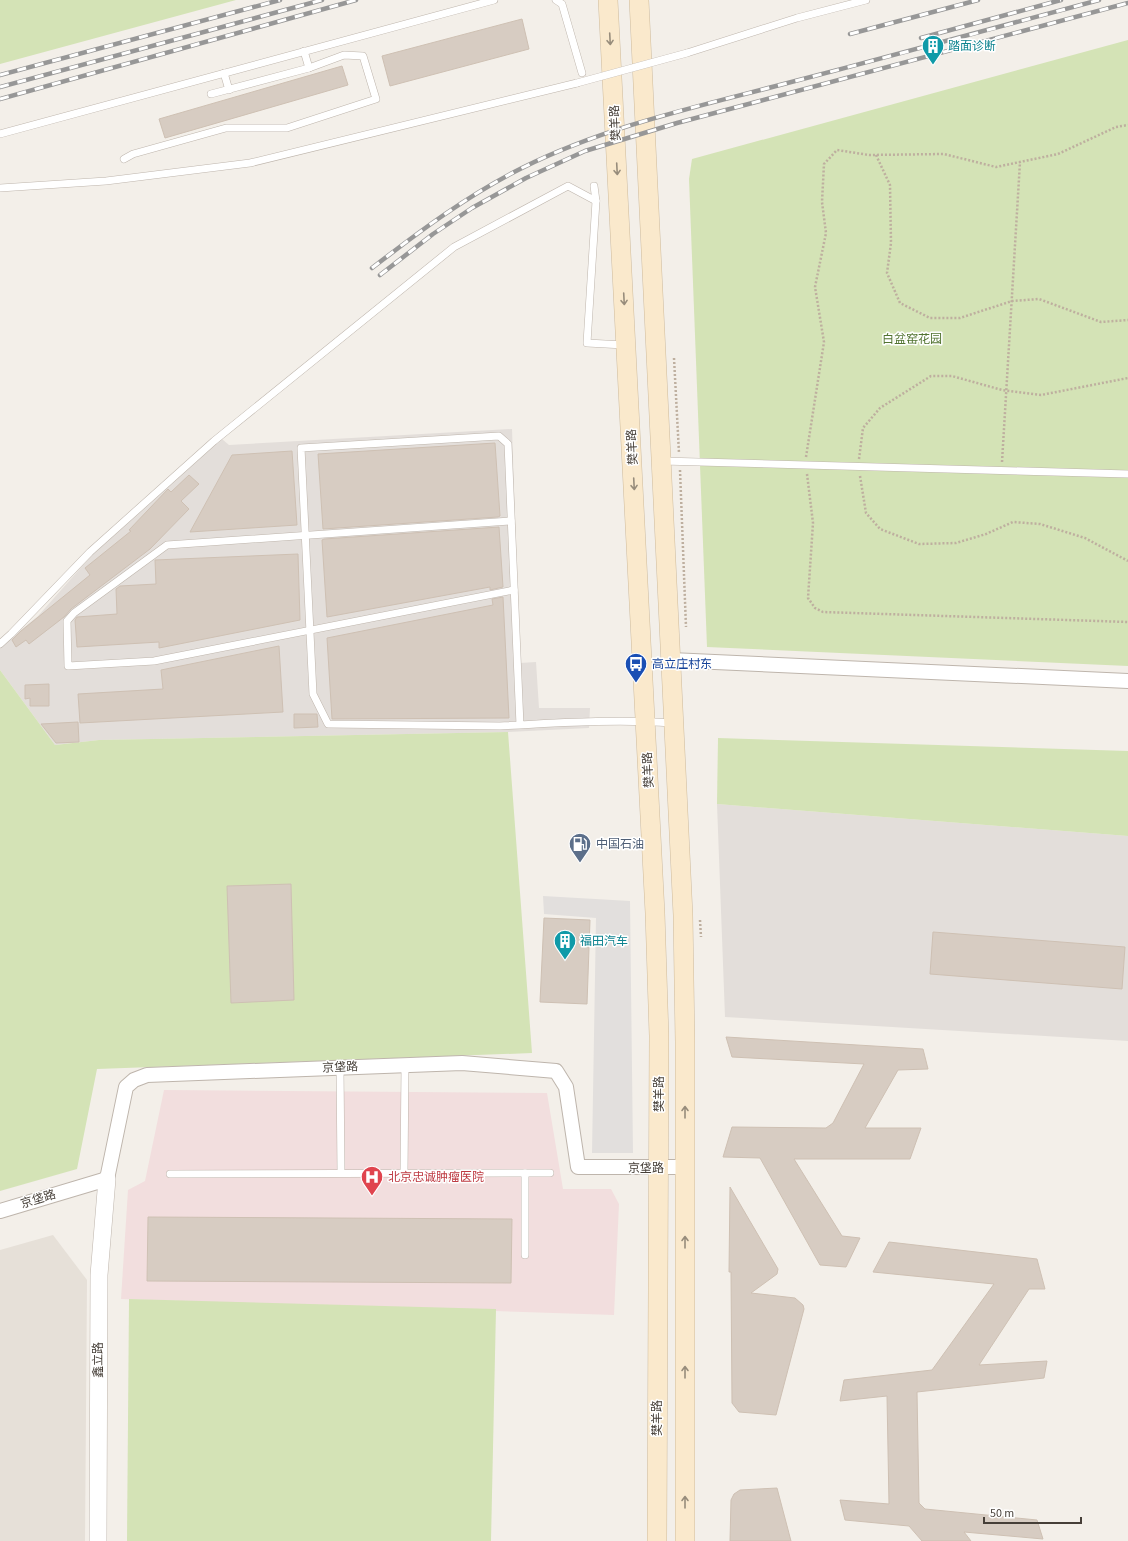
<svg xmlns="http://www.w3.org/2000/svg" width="1128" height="1541" font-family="'Source Sans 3','Noto Sans SC',sans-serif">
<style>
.residential{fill:#e6e0d8}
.industrial{fill:#e3deda}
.medical{fill:#f2dede}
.green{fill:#d4e3b6}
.parking{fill:#e2dfdd}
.building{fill:#d7ccc2;stroke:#cec0b3}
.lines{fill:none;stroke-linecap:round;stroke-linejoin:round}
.service-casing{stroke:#beb5ac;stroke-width:8}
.minor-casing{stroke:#beb5ac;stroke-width:16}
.tertiary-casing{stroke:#beb5ac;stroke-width:18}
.secondary-casing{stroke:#cebb9d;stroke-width:20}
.path{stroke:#beaf9f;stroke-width:2.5;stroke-dasharray:2 2;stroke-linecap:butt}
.service{stroke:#fff;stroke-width:7}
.minor{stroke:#fff;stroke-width:14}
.tertiary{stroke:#fff;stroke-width:17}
.secondary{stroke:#fae9cc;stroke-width:19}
.rail-casing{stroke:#979797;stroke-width:4.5}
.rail{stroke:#fff;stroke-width:3;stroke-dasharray:9;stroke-linecap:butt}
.service-bridge-casing{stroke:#beb5ac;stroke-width:8;stroke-linecap:butt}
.service-bridge{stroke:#fff;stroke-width:7}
.oneway{stroke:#978c7b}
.labels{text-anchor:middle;stroke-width:3;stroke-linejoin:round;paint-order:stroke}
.culture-label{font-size:12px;fill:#0d838f;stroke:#fff;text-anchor:start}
.street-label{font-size:12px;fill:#463f38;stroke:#fff}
.park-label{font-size:12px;fill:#517330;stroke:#fff}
.transit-label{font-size:12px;fill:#164399;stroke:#fff;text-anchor:start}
.service-label{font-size:12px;fill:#4e5e75;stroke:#fff;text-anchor:start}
.health-label{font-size:12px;fill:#be3a42;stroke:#fff;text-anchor:start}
</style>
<rect width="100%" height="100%" fill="#f3efe9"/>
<path class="residential" d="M 53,1235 L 87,1280 L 85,1541 L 0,1541 L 0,1250 Z"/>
<g class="industrial">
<path d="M 512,429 L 520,663 L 536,662 L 539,708 L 590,708 L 589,728 L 508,732 L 99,740 L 55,745 L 0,670 L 0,647 L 38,616 L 93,554 L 222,439 L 229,445 Z"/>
<path d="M 717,804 L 1128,836 L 1128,1041 L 725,1017 Z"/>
</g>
<path class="medical" d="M 164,1090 L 547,1093 L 563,1189 L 611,1189 L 619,1204 L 614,1315 L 121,1299 L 128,1190 L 145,1181 Z"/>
<g class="green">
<path d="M 0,0 L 236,0 L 0,64 Z"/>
<path d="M 1128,40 L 1128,666 L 707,647 L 689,179 L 692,159 Z"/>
<path d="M 0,670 L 55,745 L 99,740 L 508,732 L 532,1053 L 97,1069 L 77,1169 L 0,1191 Z"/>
<path d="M 718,738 L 1128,751 L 1128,836 L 717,804 Z"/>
<path d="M 129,1299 L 496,1309 L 491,1541 L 127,1541 Z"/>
</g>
<path class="parking" d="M 543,896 L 630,901 L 633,1153 L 592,1153 L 596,918 L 544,914 Z"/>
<g class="building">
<path d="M 522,19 L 529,49 L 390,86 L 382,56 Z"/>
<path d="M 342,66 L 348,85 L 165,138 L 159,119 Z"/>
<path d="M 495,443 L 500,516 L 498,517 L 323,529 L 318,454 Z"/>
<path d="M 292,451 L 297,525 L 190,532 L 232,455 Z"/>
<path d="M 189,475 L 199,484 L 181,501 L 189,509 L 150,549 L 71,609 L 64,617 L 29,644 L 26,640 L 16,647 L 12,640 L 21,631 L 90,575 L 85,568 L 131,531 L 129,530 L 168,489 L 171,492 Z"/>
<path d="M 499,527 L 503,587 L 490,590 L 490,587 L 327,617 L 322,540 L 324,539 Z"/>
<path d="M 298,554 L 300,620 L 159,648 L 159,642 L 77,647 L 75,620 L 77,617 L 117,614 L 116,589 L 120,586 L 156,584 L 155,560 Z"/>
<path d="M 503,597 L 509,718 L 332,719 L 327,638 L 493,605 L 492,599 Z"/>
<path d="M 279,646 L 283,712 L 80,723 L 78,694 L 163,689 L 161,670 Z"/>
<path d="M 49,684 L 49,706 L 30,706 L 30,698 L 25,699 L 25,685 Z"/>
<path d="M 294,714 L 317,714 L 318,727 L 294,728 Z"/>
<path d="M 78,722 L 79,742 L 56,743 L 41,724 Z"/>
<path d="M 291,884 L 294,1000 L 231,1003 L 227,886 Z"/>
<path d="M 544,918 L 590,920 L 587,1004 L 540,1002 Z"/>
<path d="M 933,932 L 1125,947 L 1122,989 L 930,974 Z"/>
<path d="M 726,1037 L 923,1049 L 928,1069 L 898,1070 L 865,1128 L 921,1128 L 910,1159 L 794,1159 L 842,1236 L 860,1238 L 846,1267 L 820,1265 L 760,1158 L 723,1157 L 732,1127 L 826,1128 L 833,1123 L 864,1064 L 732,1057 Z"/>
<path d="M 730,1187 L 778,1269 L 777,1274 L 751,1293 L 795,1298 L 803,1305 L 804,1309 L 776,1415 L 739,1412 L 732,1403 L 731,1272 L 729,1272 Z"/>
<path d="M 148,1217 L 512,1219 L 511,1283 L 147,1281 Z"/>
<path d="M 889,1242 L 1037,1259 L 1045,1289 L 1029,1289 L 979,1365 L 1047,1361 L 1044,1378 L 917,1392 L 919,1503 L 925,1509 L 1037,1520 L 1043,1539 L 964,1532 L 971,1541 L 922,1541 L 909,1526 L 845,1520 L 840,1500 L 889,1504 L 887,1396 L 840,1401 L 844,1380 L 932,1370 L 994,1284 L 873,1272 Z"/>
<path d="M 777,1488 L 791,1541 L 730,1541 L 731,1500 L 734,1494 L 740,1490 Z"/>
</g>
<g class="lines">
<g class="service-casing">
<g id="service">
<path d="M 556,0 L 562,4 L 582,73"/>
<path d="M 304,51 L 309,68"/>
<path d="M 687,53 L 797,18 L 866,0"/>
<path d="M 224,73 L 229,90"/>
<path d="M 0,134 L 494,0"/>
<path d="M 124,159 L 133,154 L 226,128 L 287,128 L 376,99 L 363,56 L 344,55 L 309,68 L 211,94"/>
<path d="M 594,186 L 596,201 L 587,343 L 624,345"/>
<path d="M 0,188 L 106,181 L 250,163 L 577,83"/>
<path d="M 662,461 L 1128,474"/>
<path d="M 511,521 L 167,545 L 74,613 L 67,621 L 68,666 L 154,661 L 514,590"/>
<path d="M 0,644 L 11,634 L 90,552 L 214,441 L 454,247 L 568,186 L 596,201"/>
<path d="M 520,725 L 508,444 L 499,436 L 301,448 L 313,694 L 328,724 L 500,726 C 558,723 615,719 672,723"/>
<path d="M 340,1067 L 341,1173"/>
<path d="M 404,1173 L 405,1065"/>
<path d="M 525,1173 L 525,1255"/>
<path d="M 170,1174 L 550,1173"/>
</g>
</g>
<g class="minor-casing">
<g id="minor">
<path d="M 671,660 L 1128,681"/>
<path d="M 0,1211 L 107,1179 L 126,1087 L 134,1080 L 147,1075 L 462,1063 L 556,1071 L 566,1087 L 578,1167 L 685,1167"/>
</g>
</g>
<g class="tertiary-casing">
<path id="tertiary" d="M 98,1541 L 99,1275 L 107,1179"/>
</g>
<g class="secondary-casing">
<g id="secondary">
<path d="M 608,0 L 655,913 L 659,1036 L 657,1541"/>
<path d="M 639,0 L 683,915 L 685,1042 L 685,1541"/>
</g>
</g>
<g class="path">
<path d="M 876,155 L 890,185 L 891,243 L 887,273 L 900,303 L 930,318 L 960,318 L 1012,301 L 1039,299 L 1101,322 L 1128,320"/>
<path d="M 674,358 L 679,453"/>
<path d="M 806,457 L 824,342 L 815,287 L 826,233 L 822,202 L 824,164 L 837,150 L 869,155 L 944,154 L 996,167 L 1058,154 L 1116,127 L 1128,125"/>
<path d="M 859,459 L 863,428 L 880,408 L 931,376 L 952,376 L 1002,390 L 1041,395 L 1128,378"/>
<path d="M 1002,462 L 1020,162"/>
<path d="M 680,470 L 686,627"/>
<path d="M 807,474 L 813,523 L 808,598 L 815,608 L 823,612 L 1128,622"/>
<path d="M 860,476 L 866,513 L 880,529 L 919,544 L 956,543 L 986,534 L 1013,522 L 1040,524 L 1085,538 L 1128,561"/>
<path d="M 700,920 L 701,937"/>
</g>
<use href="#service" class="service"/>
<use href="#minor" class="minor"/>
<use href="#tertiary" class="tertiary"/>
<use href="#secondary" class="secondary"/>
<g class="rail-casing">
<g id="rail">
<path d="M 850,34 L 978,0"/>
<path d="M 921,38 L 1061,0"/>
<path d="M 0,75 L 280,0"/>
<path d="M 0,87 L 322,0"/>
<path d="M 0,99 L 356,0"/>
<path d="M 372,268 C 420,231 468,195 522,168 C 602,128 691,108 776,86 C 884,58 992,29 1099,0"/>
<path d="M 380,275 L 433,234 L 472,208 L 526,178 L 585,151 L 677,123 L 1128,3"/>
</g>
</g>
<use href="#rail" class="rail"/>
<g class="service-bridge-casing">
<path id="service-bridge" d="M 577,83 L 687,53"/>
</g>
<use href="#service-bridge" class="service-bridge"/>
</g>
<defs><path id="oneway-shaft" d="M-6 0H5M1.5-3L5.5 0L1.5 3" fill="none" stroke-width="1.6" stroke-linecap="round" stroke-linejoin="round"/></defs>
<g class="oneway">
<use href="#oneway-shaft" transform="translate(610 39) rotate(87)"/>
<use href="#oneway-shaft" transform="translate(617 169) rotate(87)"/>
<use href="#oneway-shaft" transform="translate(624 299) rotate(87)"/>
<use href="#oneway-shaft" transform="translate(634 484) rotate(87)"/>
<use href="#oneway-shaft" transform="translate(685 1112) rotate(-90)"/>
<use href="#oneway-shaft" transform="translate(685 1242) rotate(-90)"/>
<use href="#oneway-shaft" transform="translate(685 1372) rotate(-90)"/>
<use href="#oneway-shaft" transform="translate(685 1502) rotate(-90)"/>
</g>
<defs>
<g id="building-pin" transform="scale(1.15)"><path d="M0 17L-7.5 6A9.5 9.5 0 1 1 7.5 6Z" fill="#0f9aa8" stroke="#fff"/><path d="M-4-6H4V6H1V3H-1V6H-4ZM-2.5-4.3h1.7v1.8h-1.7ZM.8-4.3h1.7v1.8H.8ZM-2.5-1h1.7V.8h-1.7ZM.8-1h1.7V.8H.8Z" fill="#fff"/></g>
<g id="bus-pin" transform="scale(1.15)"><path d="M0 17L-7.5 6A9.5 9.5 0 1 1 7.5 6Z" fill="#1a4fb4" stroke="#fff"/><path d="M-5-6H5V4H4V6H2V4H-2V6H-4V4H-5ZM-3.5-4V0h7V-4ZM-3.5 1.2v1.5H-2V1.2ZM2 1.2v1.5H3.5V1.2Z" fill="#fff"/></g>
<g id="fuel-pin" transform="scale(1.15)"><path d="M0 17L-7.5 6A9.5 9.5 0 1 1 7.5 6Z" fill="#5c6f8a" stroke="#fff"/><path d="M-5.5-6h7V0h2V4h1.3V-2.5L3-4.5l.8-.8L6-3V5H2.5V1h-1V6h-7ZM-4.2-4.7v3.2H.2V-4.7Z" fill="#fff"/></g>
<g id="hospital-pin" transform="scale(1.15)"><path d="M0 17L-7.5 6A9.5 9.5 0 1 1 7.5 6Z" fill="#e0444e" stroke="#fff"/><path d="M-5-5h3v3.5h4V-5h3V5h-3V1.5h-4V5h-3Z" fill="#fff"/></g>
</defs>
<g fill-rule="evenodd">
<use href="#building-pin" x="933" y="46"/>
<use href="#bus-pin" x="636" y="664"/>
<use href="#fuel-pin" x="580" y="844"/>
<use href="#building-pin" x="565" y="941"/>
<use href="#hospital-pin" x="372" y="1177"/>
</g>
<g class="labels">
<g class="culture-label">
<text x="948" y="50">踏面诊断</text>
<text x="580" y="945">福田汽车</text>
</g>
<g class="street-label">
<text transform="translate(615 123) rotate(-93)" y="4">樊羊路</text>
<text transform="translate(632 447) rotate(-93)" y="4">樊羊路</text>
<text transform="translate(648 770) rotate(-93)" y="4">樊羊路</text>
<text transform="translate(340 1067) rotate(-2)" y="4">京垡路</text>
<text transform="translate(659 1094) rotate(-90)" y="4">樊羊路</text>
<text x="646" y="1172">京垡路</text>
<text transform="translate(38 1199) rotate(-17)" y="4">京垡路</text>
<text transform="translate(98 1360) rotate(-90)" y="4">鑫立路</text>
<text transform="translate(657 1418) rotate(-90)" y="4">樊羊路</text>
</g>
<g class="park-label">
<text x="912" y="343">白盆窑花园</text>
</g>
<g class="transit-label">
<text x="652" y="668">高立庄村东</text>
</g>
<g class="service-label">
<text x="596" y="848">中国石油</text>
</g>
<g class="health-label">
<text x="388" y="1181">北京忠诚肿瘤医院</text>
</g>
</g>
<path d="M984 1517v6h97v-6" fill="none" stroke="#463f38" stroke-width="2"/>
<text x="990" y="1517" font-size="12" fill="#463f38" stroke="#ffffff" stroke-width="3" paint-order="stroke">50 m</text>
</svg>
